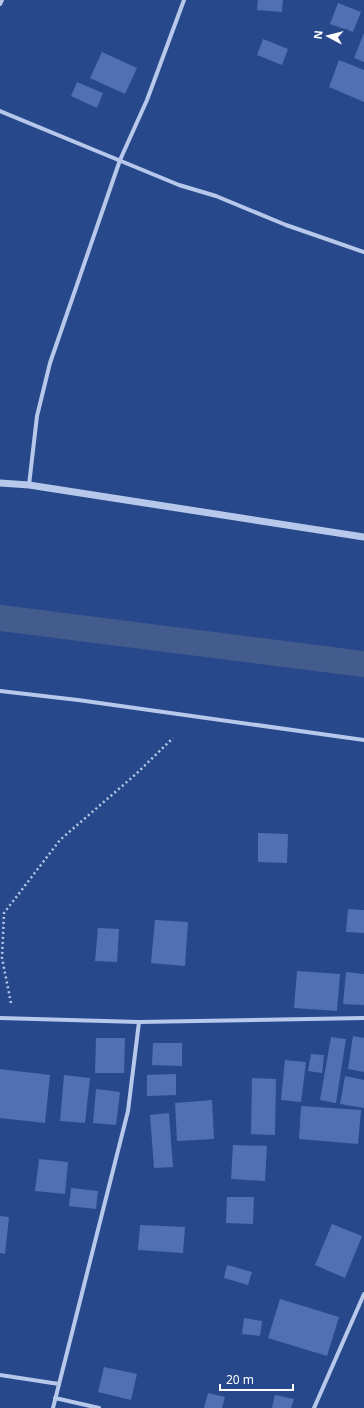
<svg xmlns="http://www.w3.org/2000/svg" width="364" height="1408" font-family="'Noto Sans',sans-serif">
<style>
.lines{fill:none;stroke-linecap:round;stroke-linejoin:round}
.canal{stroke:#445b8d;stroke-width:26}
.building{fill:#5070b3}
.path{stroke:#b7c8ea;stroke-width:2.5;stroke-dasharray:2 3;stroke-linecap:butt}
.minor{stroke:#b7c8ea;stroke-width:4}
.tertiary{stroke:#b7c8ea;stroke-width:7}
</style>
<rect width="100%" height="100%" fill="#28488c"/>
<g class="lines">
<path class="canal" d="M 0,618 L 364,664"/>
</g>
<g class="building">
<path d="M 258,0 L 283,0 L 282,12 L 257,10 Z"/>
<path d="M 338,3 L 361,12 L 353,32 L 330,24 Z"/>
<path d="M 364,33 L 364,62 L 354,58 Z"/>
<path d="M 263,39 L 288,49 L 282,65 L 257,55 Z"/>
<path d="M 102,52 L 137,68 L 125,94 L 90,78 Z"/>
<path d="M 339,60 L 364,70 L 364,102 L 329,87 Z"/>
<path d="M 77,82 L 103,93 L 97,108 L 71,96 Z"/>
<path d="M 258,833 L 288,834 L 287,863 L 258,862 Z"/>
<path d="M 348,909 L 364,910 L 364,933 L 346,932 Z"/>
<path d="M 155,920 L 188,922 L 185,966 L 151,963 Z"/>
<path d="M 98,928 L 119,929 L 117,962 L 95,961 Z"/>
<path d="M 297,971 L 340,974 L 337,1011 L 294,1008 Z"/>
<path d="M 346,972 L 364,974 L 364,1005 L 343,1004 Z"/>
<path d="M 353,1036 L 364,1038 L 364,1072 L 348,1069 Z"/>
<path d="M 331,1037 L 346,1039 L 336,1103 L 320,1100 Z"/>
<path d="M 96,1038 L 125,1038 L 124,1073 L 95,1073 Z"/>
<path d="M 153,1043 L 182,1043 L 182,1066 L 152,1065 Z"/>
<path d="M 311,1054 L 324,1055 L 322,1073 L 308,1071 Z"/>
<path d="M 285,1060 L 306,1062 L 301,1102 L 281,1100 Z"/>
<path d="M 0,1069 L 50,1075 L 45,1123 L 0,1118 Z"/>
<path d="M 176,1074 L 176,1095 L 147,1096 L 147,1075 Z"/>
<path d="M 64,1075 L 90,1078 L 85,1123 L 60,1121 Z"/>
<path d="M 345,1076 L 364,1080 L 364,1108 L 340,1104 Z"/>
<path d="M 252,1078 L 276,1079 L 275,1135 L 251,1134 Z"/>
<path d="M 96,1089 L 120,1092 L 116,1125 L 93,1123 Z"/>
<path d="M 212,1100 L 214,1139 L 177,1141 L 175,1103 Z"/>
<path d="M 301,1106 L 361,1110 L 358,1144 L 299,1139 Z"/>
<path d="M 169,1113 L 173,1167 L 154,1168 L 150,1115 Z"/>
<path d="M 233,1145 L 267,1146 L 265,1181 L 231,1179 Z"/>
<path d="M 39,1159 L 68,1162 L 65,1194 L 35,1191 Z"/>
<path d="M 71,1188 L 98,1191 L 96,1209 L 69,1206 Z"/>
<path d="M 227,1197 L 254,1197 L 253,1224 L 226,1223 Z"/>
<path d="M 0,1216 L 9,1217 L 5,1254 L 0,1253 Z"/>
<path d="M 332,1224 L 362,1236 L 345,1278 L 315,1265 Z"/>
<path d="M 140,1225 L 185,1227 L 183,1253 L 138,1250 Z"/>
<path d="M 227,1265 L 252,1272 L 248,1285 L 224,1278 Z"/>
<path d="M 280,1299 L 339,1317 L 327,1356 L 268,1338 Z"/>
<path d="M 244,1318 L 262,1321 L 260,1336 L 242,1334 Z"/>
<path d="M 104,1367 L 137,1374 L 131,1400 L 98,1392 Z"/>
<path d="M 208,1393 L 225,1397 L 222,1408 L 204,1408 Z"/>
<path d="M 275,1395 L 294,1399 L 291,1408 L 272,1408 Z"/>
</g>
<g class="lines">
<path class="path" d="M 11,1003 L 2,958 L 4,913 L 60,840 L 136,774 L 173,738"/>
<g class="minor">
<path d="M 0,4 L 2,0"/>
<path d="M 0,111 L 179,185 L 216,196 L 286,225 L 364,252"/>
<path d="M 29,485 L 37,416 L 50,363 L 120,160 L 147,100 L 184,0"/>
<path d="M 0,691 L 78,700 L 364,740"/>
<path d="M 0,1018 L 139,1022 L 364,1018"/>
<path d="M 0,1375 L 59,1384"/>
<path d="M 55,1398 L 99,1408"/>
<path d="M 53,1408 L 128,1111 L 139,1022"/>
<path d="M 314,1408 L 364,1294"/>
</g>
<path class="tertiary" d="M 0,483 L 29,485 L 364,537"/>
</g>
<g transform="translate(328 36) rotate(277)" stroke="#28488c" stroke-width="3" paint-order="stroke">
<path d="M0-3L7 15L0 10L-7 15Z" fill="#ffffff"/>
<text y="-6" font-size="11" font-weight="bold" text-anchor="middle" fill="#ffffff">N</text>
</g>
<path d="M220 1384v6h73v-6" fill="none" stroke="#ffffff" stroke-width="2"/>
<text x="226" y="1384" font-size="12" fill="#ffffff" stroke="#28488c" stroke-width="3" paint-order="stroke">20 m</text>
</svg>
